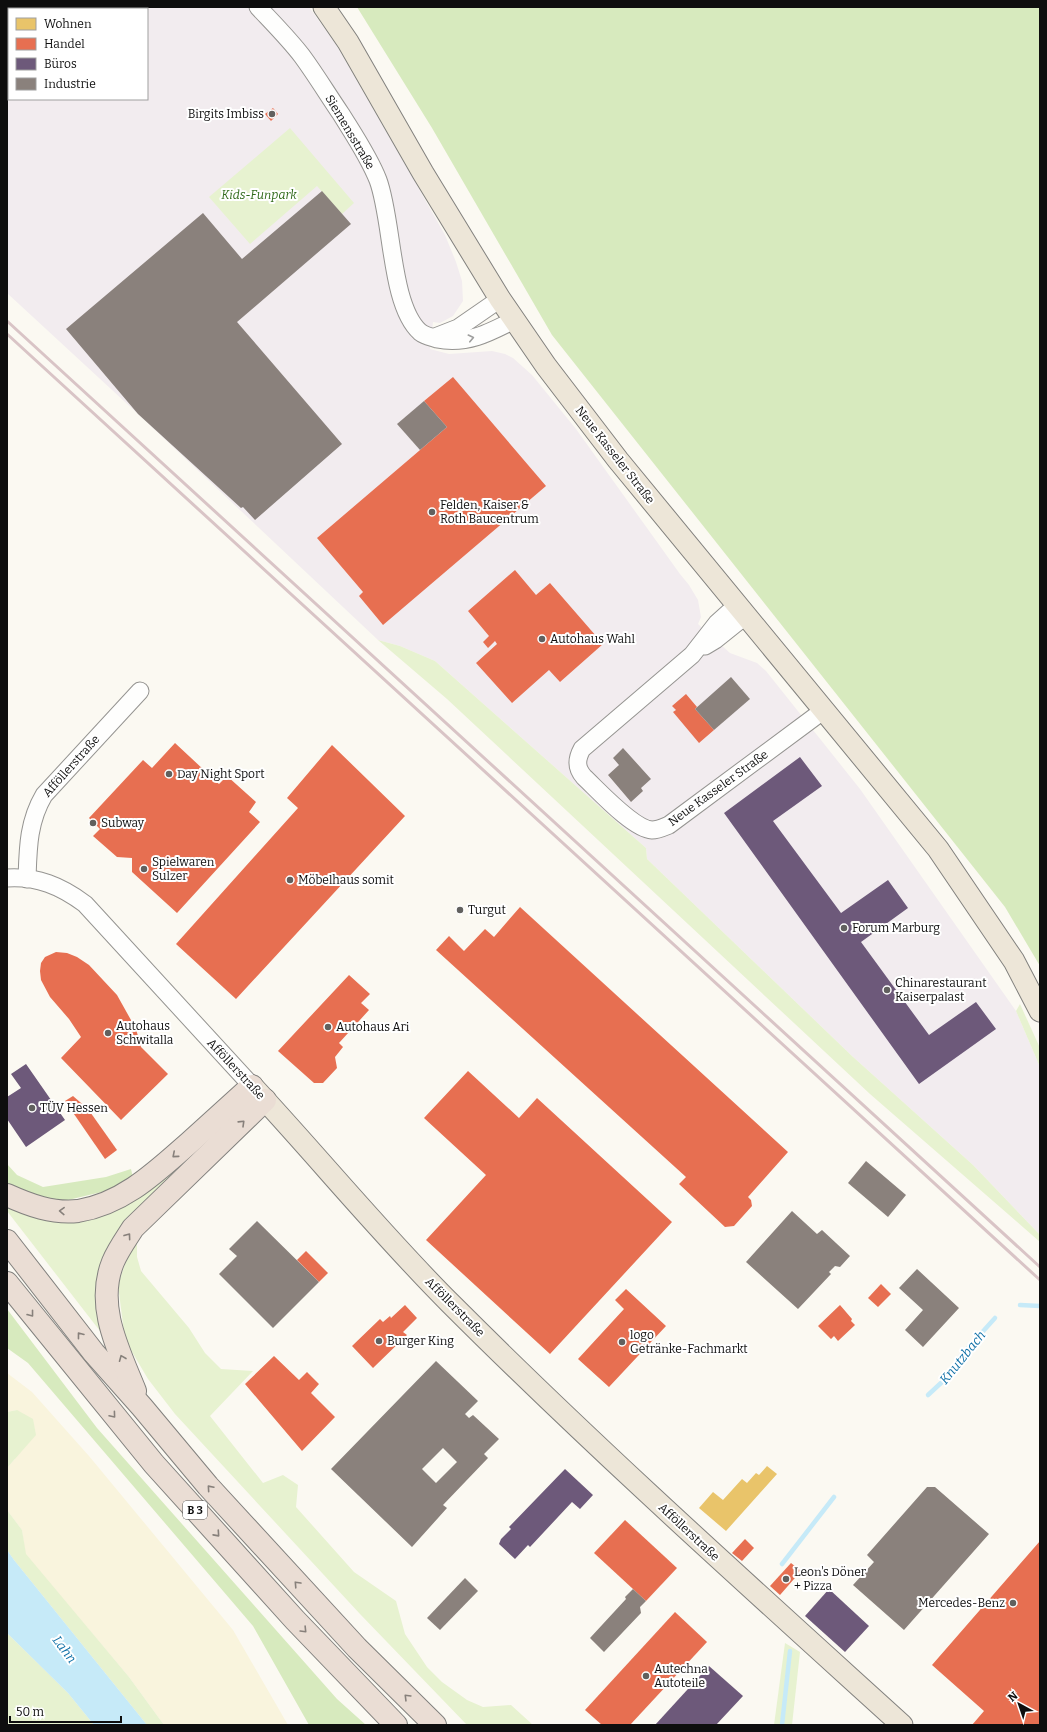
<svg xmlns="http://www.w3.org/2000/svg" width="1047" height="1732" font-family="Bitter,serif">
<style>
.industrial{fill:#f2ecef;fill-rule:evenodd}
.farmland{fill:#f9f4dd}
.green{fill:#e7f2d0}
.forest{fill:#d7eabe}
.water{fill:#c6eaf8}
.homes{fill:#e9c46a}
.shops{fill:#e76f51}
.offices{fill:#6d597a}
.industry{fill:#8a817c;fill-rule:evenodd}
.lines{fill:none;stroke-linecap:round;stroke-linejoin:round}
.stream{stroke:#c6eaf8;stroke-width:4.5}
.minor-casing{stroke:#959491;stroke-width:19}
.major-casing{stroke:#82817e;stroke-width:23}
.highway-casing{stroke:#82817e;stroke-width:24}
.minor{stroke:#fefefd;stroke-width:17}
.major{stroke:#ede6d8;stroke-width:21}
.highway{stroke:#eaddd4;stroke-width:22}
.rail{stroke:#d9c4c6;stroke-width:3}
.oneway{stroke:#9e9e9d}
.oneway2{stroke:#87807b}
.poi-dot{fill:#61605e;stroke:#fff;stroke-width:1.5}
.labels{text-anchor:middle;stroke-width:4;stroke-linejoin:round;paint-order:stroke}
.shield{fill:#fff;stroke:#565656;stroke-width:1}
.shield-label{font-size:11px;font-weight:bold;fill:#0e0e0e}
.poi-label{font-size:12px;fill:#0e0e0e;stroke:#fff;text-anchor:start}
.street-label{font-size:12px;fill:#0e0e0e;stroke:#fff}
.park-label{font-size:12px;font-style:italic;fill:#306a1a;stroke:#fff}
.water-label{font-size:13px;font-style:italic;fill:#0f70a7;stroke:#fff}
</style>
<rect width="100%" height="100%" fill="#fbf9f2"/>
<path class="industrial" d="M 7,7 L 309,7 L 335,43 L 415,182 L 445,235 L 456,262 L 462,281 L 463,301 L 453,316 L 440,323 L 433,322 L 430,349 L 449,354 L 492,351 L 505,354 L 513,358 L 532,375 L 576,429 L 680,574 L 689,585 L 698,600 L 701,617 L 698,624 L 730,653 L 757,663 L 766,671 L 860,789 L 1016,1011 L 1040,1067 L 1040,1235 L 973,1165 L 852,1056 L 647,859 L 646,848 L 435,661 L 400,646 L 378,640 L 138,414 L 7,293 ZM 9,9 L 147,9 L 147,99 L 9,99 Z"/>
<path class="farmland" d="M 7,1373 L 32,1392 L 89,1456 L 233,1630 L 288,1725 L 164,1725 L 129,1677 L 25,1554 L 22,1530 L 7,1510 L 7,1468 L 15,1459 L 17,1410 L 7,1412 Z"/>
<g class="green">
<path d="M 290,128 L 354,203 L 342,214 L 317,186 L 250,244 L 209,197 Z"/>
<path d="M 378,640 L 400,646 L 435,661 L 646,848 L 647,859 L 852,1056 L 973,1165 L 1040,1235 L 1040,1242 L 870,1094 L 447,699 Z"/>
<path d="M 1020,1004 L 1040,1048 L 1040,1067 L 1016,1011 Z"/>
<path d="M 241,1108 L 127,1221 L 103,1329 L 100,1331 L 7,1211 L 7,1203 L 66,1218 Z"/>
<path d="M 137,1243 L 137,1257 L 141,1271 L 189,1328 L 205,1353 L 221,1369 L 253,1371 L 210,1416 L 263,1483 L 283,1475 L 298,1485 L 296,1507 L 354,1572 L 396,1601 L 405,1634 L 427,1667 L 442,1682 L 467,1700 L 483,1707 L 511,1705 L 533,1725 L 467,1725 L 360,1614 L 175,1414 L 148,1379 L 125,1340 L 118,1285 L 130,1249 Z"/>
<path d="M 17,1410 L 33,1419 L 36,1435 L 7,1468 L 7,1412 Z"/>
<path d="M 7,1510 L 22,1530 L 26,1554 L 129,1677 L 164,1725 L 147,1725 L 14,1560 L 7,1550 Z"/>
<path d="M 7,1633 L 68,1693 L 94,1725 L 7,1725 Z"/>
<path d="M 785,1643 L 800,1652 L 792,1725 L 774,1725 Z"/>
</g>
<g class="forest">
<path d="M 357,7 L 1040,7 L 1040,966 L 1005,907 L 552,335 L 432,128 Z"/>
<path d="M 7,1164 L 17,1175 L 43,1187 L 106,1177 L 131,1169 L 133,1178 L 110,1190 L 68,1200 L 35,1199 L 7,1184 Z"/>
<path d="M 7,1309 L 97,1428 L 337,1699 L 366,1725 L 309,1725 L 253,1626 L 28,1363 L 7,1348 Z"/>
</g>
<path class="water" d="M 7,1550 L 14,1560 L 147,1725 L 94,1725 L 68,1693 L 7,1633 Z"/>
<path class="homes" d="M 767,1466 L 777,1474 L 726,1531 L 699,1508 L 713,1492 L 723,1500 L 742,1479 L 747,1483 L 756,1473 L 759,1475 Z"/>
<g class="shops">
<path d="M 273,108 L 278,114 L 271,121 L 265,114 Z"/>
<path d="M 453,377 L 546,486 L 383,625 L 359,596 L 363,592 L 317,538 L 447,427 L 424,401 Z"/>
<path d="M 515,570 L 536,595 L 550,583 L 603,644 L 560,682 L 549,670 L 512,703 L 476,663 L 497,644 L 495,641 L 488,648 L 483,642 L 489,636 L 468,611 Z"/>
<path d="M 686,694 L 697,707 L 695,709 L 714,730 L 699,743 L 673,712 L 676,710 L 672,706 Z"/>
<path d="M 175,743 L 219,784 L 227,776 L 256,802 L 249,812 L 260,822 L 177,913 L 132,872 L 132,858 L 117,857 L 93,836 L 100,829 L 89,818 L 143,760 L 152,768 Z"/>
<path d="M 332,745 L 405,816 L 236,999 L 176,944 L 298,808 L 287,798 Z"/>
<path d="M 520,907 L 788,1152 L 748,1197 L 751,1200 L 752,1206 L 734,1226 L 725,1227 L 679,1184 L 686,1177 L 436,950 L 449,936 L 464,951 L 485,929 L 494,937 Z"/>
<path d="M 56,952 L 67,953 L 77,957 L 89,965 L 117,995 L 136,1029 L 141,1047 L 168,1074 L 121,1120 L 61,1058 L 81,1037 L 69,1019 L 50,997 L 41,980 L 40,971 L 41,963 L 45,957 Z"/>
<path d="M 349,975 L 370,994 L 361,1003 L 369,1010 L 339,1043 L 343,1047 L 335,1057 L 337,1068 L 323,1083 L 314,1083 L 278,1051 Z"/>
<path d="M 468,1071 L 519,1118 L 537,1098 L 672,1222 L 550,1354 L 426,1240 L 486,1175 L 424,1118 Z"/>
<path d="M 73,1096 L 88,1109 L 117,1150 L 105,1159 L 65,1101 Z"/>
<path d="M 306,1251 L 328,1273 L 319,1282 L 297,1260 Z"/>
<path d="M 881,1284 L 891,1294 L 878,1307 L 868,1298 Z"/>
<path d="M 626,1289 L 666,1326 L 609,1387 L 578,1359 L 624,1309 L 615,1300 Z"/>
<path d="M 405,1305 L 417,1318 L 403,1332 L 407,1335 L 373,1368 L 352,1346 L 380,1319 L 383,1322 L 390,1316 L 391,1318 Z"/>
<path d="M 840,1305 L 852,1319 L 851,1321 L 855,1325 L 838,1341 L 834,1336 L 831,1339 L 818,1326 Z"/>
<path d="M 274,1356 L 299,1380 L 307,1372 L 319,1384 L 311,1393 L 335,1417 L 302,1451 L 245,1384 Z"/>
<path d="M 625,1520 L 677,1568 L 646,1601 L 594,1553 Z"/>
<path d="M 745,1539 L 754,1548 L 742,1561 L 732,1553 Z"/>
<path d="M 1040,1541 L 1040,1725 L 972,1725 L 984,1711 L 932,1665 Z"/>
<path d="M 791,1563 L 801,1571 L 780,1595 L 770,1586 Z"/>
<path d="M 675,1612 L 707,1642 L 630,1725 L 602,1725 L 585,1710 Z"/>
</g>
<g class="offices">
<path d="M 800,757 L 822,786 L 773,821 L 841,913 L 888,880 L 908,908 L 861,942 L 929,1035 L 976,1002 L 996,1029 L 919,1084 L 724,813 Z"/>
<path d="M 26,1064 L 65,1120 L 26,1147 L 7,1119 L 7,1097 L 21,1088 L 11,1074 Z"/>
<path d="M 565,1469 L 593,1495 L 580,1509 L 572,1502 L 530,1547 L 528,1545 L 515,1559 L 499,1544 L 501,1539 L 511,1529 L 509,1527 Z"/>
<path d="M 829,1589 L 869,1626 L 845,1652 L 805,1616 Z"/>
<path d="M 709,1666 L 743,1696 L 716,1725 L 655,1725 Z"/>
</g>
<g class="industry">
<path d="M 322,191 L 351,224 L 237,322 L 342,444 L 255,520 L 243,507 L 241,508 L 138,414 L 66,329 L 203,213 L 242,259 Z"/>
<path d="M 424,401 L 447,427 L 420,450 L 397,424 Z"/>
<path d="M 731,677 L 750,699 L 714,730 L 695,709 Z"/>
<path d="M 623,748 L 651,779 L 641,788 L 643,791 L 631,802 L 608,775 L 619,765 L 613,758 Z"/>
<path d="M 866,1161 L 906,1195 L 888,1217 L 848,1183 Z"/>
<path d="M 792,1211 L 817,1234 L 822,1230 L 850,1256 L 840,1267 L 835,1266 L 829,1272 L 831,1274 L 798,1309 L 746,1262 Z"/>
<path d="M 257,1221 L 319,1282 L 273,1328 L 219,1274 L 237,1256 L 229,1249 Z"/>
<path d="M 917,1269 L 959,1308 L 923,1347 L 905,1330 L 923,1310 L 899,1288 Z"/>
<path d="M 436,1361 L 478,1401 L 465,1414 L 469,1418 L 473,1415 L 499,1439 L 484,1454 L 488,1458 L 443,1505 L 447,1508 L 412,1547 L 331,1469 ZM 443,1448 L 457,1462 L 436,1483 L 422,1469 Z"/>
<path d="M 927,1487 L 935,1487 L 989,1534 L 904,1630 L 853,1585 L 874,1562 L 867,1555 Z"/>
<path d="M 465,1578 L 478,1591 L 440,1630 L 427,1618 Z"/>
<path d="M 633,1589 L 646,1601 L 640,1607 L 641,1613 L 604,1652 L 590,1638 L 626,1599 L 625,1597 Z"/>
</g>
<g class="lines">
<g class="stream">
<path d="M 1020,1305 L 1040,1306"/>
<path d="M 928,1395 L 955,1370 L 959,1358 L 995,1318"/>
<path d="M 782,1564 L 834,1497"/>
<path d="M 782,1725 L 790,1651"/>
</g>
<g class="minor-casing">
<g id="minor">
<path d="M 258,7 C 273,23 289,39 302,56 C 316,75 328,95 341,114 C 354,135 369,157 378,180 C 393,220 390,305 420,332 C 425,336 431,337 437,339 C 466,345 489,333 514,320"/>
<path d="M 435,337 L 458,328 L 500,299"/>
<path d="M 737,605 L 717,623 L 692,655 L 582,749 C 576,760 576,768 584,777 C 598,790 633,829 652,830 C 658,830 664,827 669,825 L 824,710"/>
<path d="M 705,646 L 715,640 L 745,616"/>
<path d="M 7,878 C 37,876 61,886 85,904 L 252,1086"/>
<path d="M 27,879 C 28,849 28,822 44,795 L 140,691"/>
</g>
</g>
<g class="major-casing">
<g id="major">
<path d="M 324,7 L 348,42 L 423,173 L 500,299 L 546,366 L 618,460 L 938,849 L 1014,961 L 1040,1011"/>
<path d="M 253,1087 C 319,1158 381,1234 450,1303 C 596,1449 749,1586 902,1725"/>
</g>
</g>
<g class="highway-casing">
<g id="highway">
<path d="M 7,1195 C 29,1205 53,1214 78,1211 C 123,1204 156,1172 189,1143 C 210,1124 231,1105 252,1086"/>
<path d="M 7,1241 L 94,1353 L 142,1407 L 208,1486 L 357,1648 L 435,1725"/>
<path d="M 7,1283 L 154,1464 L 295,1620 L 396,1725"/>
<path d="M 135,1391 C 119,1351 95,1306 113,1262 C 118,1250 126,1239 133,1228 L 265,1100"/>
</g>
</g>
<use href="#minor" class="minor"/>
<use href="#major" class="major"/>
<use href="#highway" class="highway"/>
<g class="rail">
<path d="M 7,321 L 1040,1267"/>
<path d="M 7,334 L 1040,1280"/>
</g>
</g>
<defs><path id="oneway-chevron" d="M-2-3.5L2.5 0L-2 3.5" fill="none" stroke-width="1.6" stroke-linecap="round" stroke-linejoin="round"/></defs>
<use class="oneway" href="#oneway-chevron" transform="translate(471 338) rotate(-13)"/>
<g class="oneway2">
<use href="#oneway-chevron" transform="translate(242 1123) rotate(-44)"/>
<use href="#oneway-chevron" transform="translate(175 1155) rotate(139)"/>
<use href="#oneway-chevron" transform="translate(62 1211) rotate(-178)"/>
<use href="#oneway-chevron" transform="translate(128 1236) rotate(-54)"/>
<use href="#oneway-chevron" transform="translate(31 1314) rotate(52)"/>
<use href="#oneway-chevron" transform="translate(80 1335) rotate(-128)"/>
<use href="#oneway-chevron" transform="translate(122 1358) rotate(-112)"/>
<use href="#oneway-chevron" transform="translate(113 1415) rotate(50)"/>
<use href="#oneway-chevron" transform="translate(210 1488) rotate(-131)"/>
<use href="#oneway-chevron" transform="translate(217 1534) rotate(48)"/>
<use href="#oneway-chevron" transform="translate(297 1584) rotate(-133)"/>
<use href="#oneway-chevron" transform="translate(304 1630) rotate(46)"/>
<use href="#oneway-chevron" transform="translate(407 1697) rotate(-135)"/>
</g>
<g class="poi-dot">
<circle cx="272" cy="114" r="4"/>
<circle cx="432" cy="512" r="4"/>
<circle cx="542" cy="639" r="4"/>
<circle cx="169" cy="774" r="4"/>
<circle cx="93" cy="823" r="4"/>
<circle cx="144" cy="869" r="4"/>
<circle cx="290" cy="880" r="4"/>
<circle cx="460" cy="910" r="4"/>
<circle cx="844" cy="928" r="4"/>
<circle cx="887" cy="990" r="4"/>
<circle cx="328" cy="1027" r="4"/>
<circle cx="108" cy="1033" r="4"/>
<circle cx="32" cy="1108" r="4"/>
<circle cx="379" cy="1341" r="4"/>
<circle cx="622" cy="1342" r="4"/>
<circle cx="786" cy="1579" r="4"/>
<circle cx="1013" cy="1603" r="4"/>
<circle cx="646" cy="1676" r="4"/>
</g>
<g class="labels">
<rect class="shield" x="183" y="1501" width="24" height="18" rx="3"/>
<g class="shield-label">
<text x="195" y="1514">B 3</text>
</g>
<g class="poi-label">
<text x="264" y="118" text-anchor="end">Birgits Imbiss</text>
<text x="440" y="509">Felden, Kaiser &amp;<tspan x="440" dy="14">Roth Baucentrum</tspan></text>
<text x="550" y="643">Autohaus Wahl</text>
<text x="177" y="778">Day Night Sport</text>
<text x="101" y="827">Subway</text>
<text x="152" y="866">Spielwaren<tspan x="152" dy="14">Sulzer</tspan></text>
<text x="298" y="884">Möbelhaus somit</text>
<text x="468" y="914">Turgut</text>
<text x="852" y="932">Forum Marburg</text>
<text x="895" y="987">Chinarestaurant<tspan x="895" dy="14">Kaiserpalast</tspan></text>
<text x="116" y="1030">Autohaus<tspan x="116" dy="14">Schwitalla</tspan></text>
<text x="336" y="1031">Autohaus Ari</text>
<text x="40" y="1112">TÜV Hessen</text>
<text x="630" y="1339">logo<tspan x="630" dy="14">Getränke-Fachmarkt</tspan></text>
<text x="387" y="1345">Burger King</text>
<text x="794" y="1576">Leon's Döner<tspan x="794" dy="14">+ Pizza</tspan></text>
<text x="1005" y="1607" text-anchor="end">Mercedes-Benz</text>
<text x="654" y="1673">Autechna<tspan x="654" dy="14">Autoteile</tspan></text>
</g>
<g class="street-label">
<text transform="translate(350 132) rotate(59)" y="4">Siemensstraße</text>
<text transform="translate(615 455) rotate(52)" y="4">Neue Kasseler Straße</text>
<text transform="translate(71 766) rotate(-48)" y="4">Afföllerstraße</text>
<text transform="translate(718 788) rotate(-36)" y="4">Neue Kasseler Straße</text>
<text transform="translate(236 1069) rotate(47)" y="4">Afföllerstraße</text>
<text transform="translate(455 1307) rotate(45)" y="4">Afföllerstraße</text>
<text transform="translate(689 1532) rotate(43)" y="4">Afföllerstraße</text>
</g>
<g class="park-label">
<text x="259" y="199">Kids-Funpark</text>
</g>
<g class="water-label">
<text transform="translate(962 1357) rotate(-51)" y="5">Knutzbach</text>
<text transform="translate(65 1649) rotate(53)" y="5">Lahn</text>
</g>
</g>
<rect width="1047" height="1732" fill="none" stroke="#0e0e0e" stroke-width="16"/>
<rect x="8" y="8" width="140" height="92" fill="#ffffff" stroke="#9f9f9f"/>
<rect x="16" y="18" width="20" height="12" fill="#e9c46a" stroke="#9f9f9f"/>
<text x="44" y="28" font-size="12" fill="#0e0e0e">Wohnen</text>
<rect x="16" y="38" width="20" height="12" fill="#e76f51" stroke="#9f9f9f"/>
<text x="44" y="48" font-size="12" fill="#0e0e0e">Handel</text>
<rect x="16" y="58" width="20" height="12" fill="#6d597a" stroke="#9f9f9f"/>
<text x="44" y="68" font-size="12" fill="#0e0e0e">Büros</text>
<rect x="16" y="78" width="20" height="12" fill="#8a817c" stroke="#9f9f9f"/>
<text x="44" y="88" font-size="12" fill="#0e0e0e">Industrie</text>
<g transform="translate(1019 1704) rotate(320)" stroke="#ffffff" stroke-width="3" paint-order="stroke">
<path d="M0-3L7 15L0 10L-7 15Z" fill="#0e0e0e"/>
<text y="-6" font-size="11" font-weight="bold" text-anchor="middle" fill="#0e0e0e">N</text>
</g>
<path d="M10 1716v6h111v-6" fill="none" stroke="#0e0e0e" stroke-width="2"/>
<text x="16" y="1716" font-size="12" fill="#0e0e0e" stroke="#ffffff" stroke-width="3" paint-order="stroke">50 m</text>
</svg>
